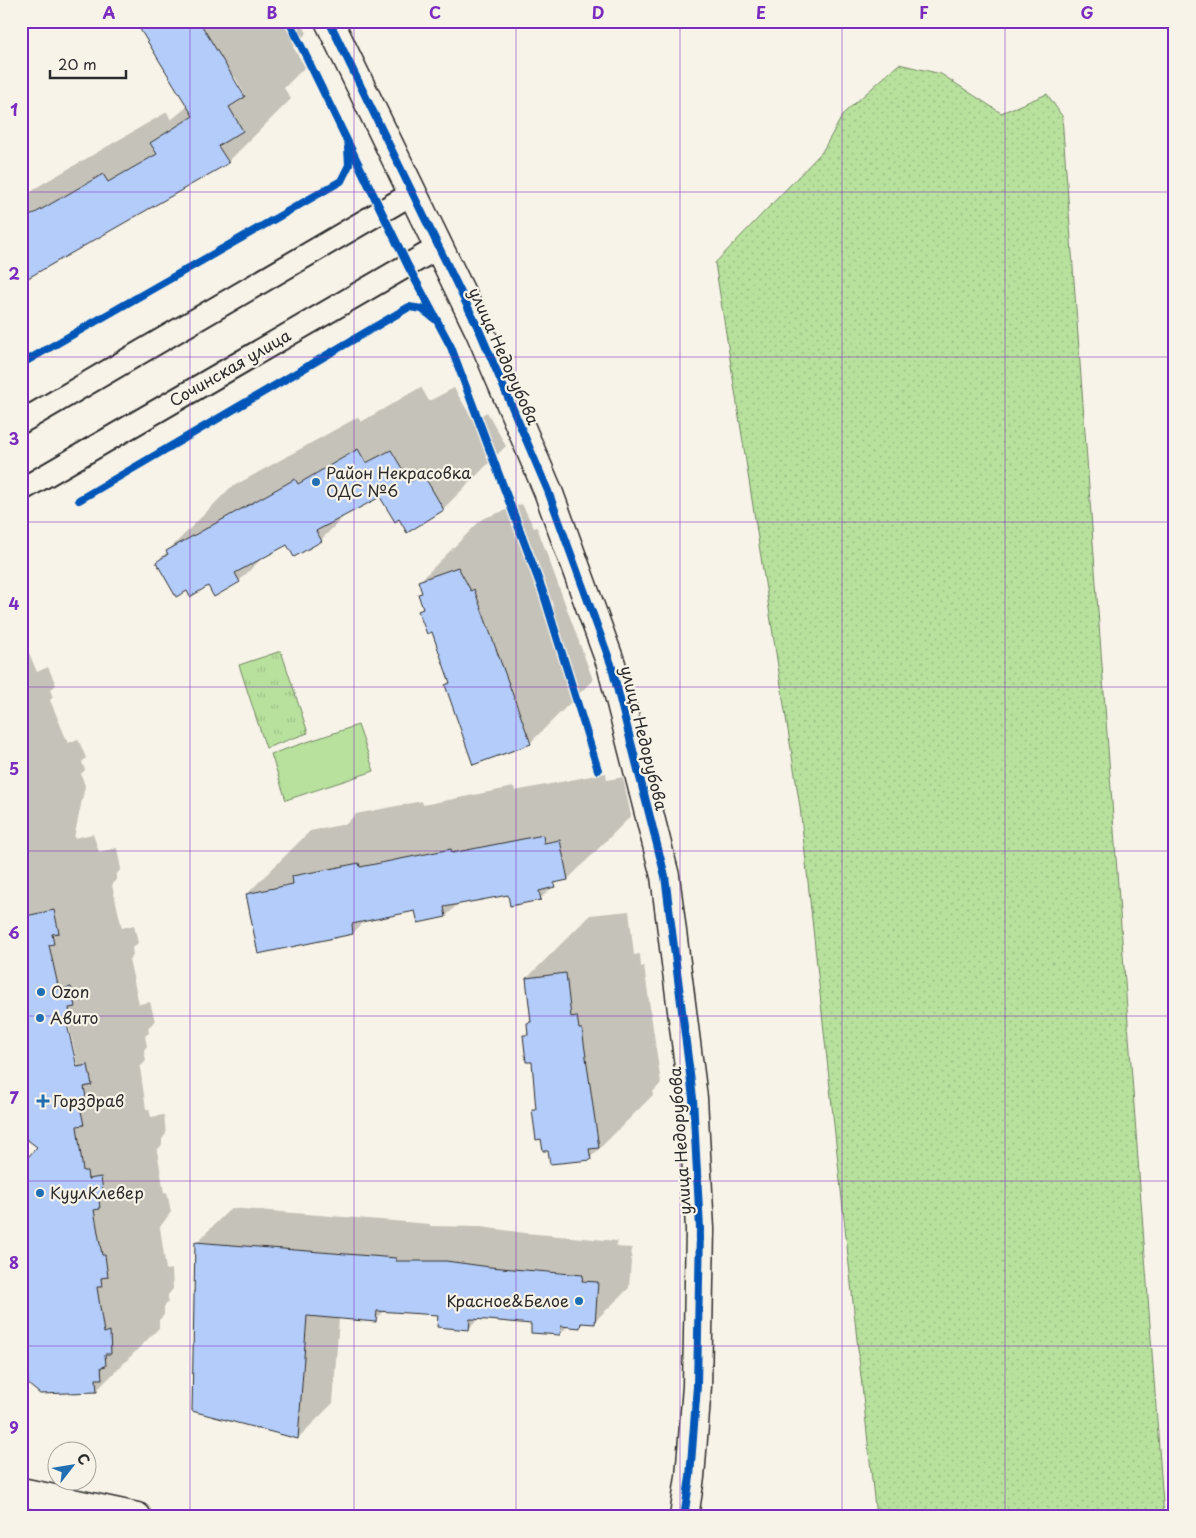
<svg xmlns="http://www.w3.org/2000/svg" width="1196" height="1538" font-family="'Playpen Sans',sans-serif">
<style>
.grass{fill:url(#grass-dots);stroke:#728664}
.park{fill:url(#park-tufts);stroke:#728664}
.garden{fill:#b8e19d;stroke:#728664}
.shadow{fill:#0003;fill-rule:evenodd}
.building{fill:#b3ccfa;stroke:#2b2b2b}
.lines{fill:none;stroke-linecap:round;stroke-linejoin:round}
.street-casing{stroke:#2b2b2b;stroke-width:26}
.secondary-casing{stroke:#2b2b2b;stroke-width:31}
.street{stroke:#f7f3e8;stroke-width:22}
.secondary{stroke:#f7f3e8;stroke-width:28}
.cycleway-casing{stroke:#f7f3e8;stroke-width:11}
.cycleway{stroke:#0057b8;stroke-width:8}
.grid{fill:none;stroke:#7b2cbf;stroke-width:1;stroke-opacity:0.55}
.poi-dot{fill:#1f6fb2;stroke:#f7f3e8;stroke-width:2}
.labels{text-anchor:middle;stroke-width:4.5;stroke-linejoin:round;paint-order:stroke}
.street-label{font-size:16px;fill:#2b2b2b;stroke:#f7f3e8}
.poi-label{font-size:16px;fill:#2b2b2b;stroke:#f7f3e8;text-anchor:start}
.neatline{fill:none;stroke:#7b2cbf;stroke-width:2}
.grid-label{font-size:16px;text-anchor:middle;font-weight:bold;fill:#7b2cbf}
</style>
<defs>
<pattern id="grass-dots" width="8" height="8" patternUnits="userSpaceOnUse" patternTransform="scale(1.25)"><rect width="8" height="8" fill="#b8e19d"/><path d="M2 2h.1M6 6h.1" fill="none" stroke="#9ec187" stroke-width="1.8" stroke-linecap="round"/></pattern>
<pattern id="park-tufts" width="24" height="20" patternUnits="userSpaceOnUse" patternTransform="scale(1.25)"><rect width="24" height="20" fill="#b8e19d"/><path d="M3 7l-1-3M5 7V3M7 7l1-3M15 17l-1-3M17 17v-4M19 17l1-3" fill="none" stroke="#9ec187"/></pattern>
</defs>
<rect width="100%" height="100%" fill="#f7f3e8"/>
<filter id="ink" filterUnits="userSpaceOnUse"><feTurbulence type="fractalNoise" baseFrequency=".02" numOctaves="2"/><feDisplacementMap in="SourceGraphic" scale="10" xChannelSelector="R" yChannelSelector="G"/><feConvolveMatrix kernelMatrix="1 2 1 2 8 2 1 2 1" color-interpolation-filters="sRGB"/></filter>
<g filter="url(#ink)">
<path class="grass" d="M 899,64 L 941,74 L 1001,113 L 1047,94 L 1062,116 L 1164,1517 L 876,1517 L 800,807 L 715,263 L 822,152 L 844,113 Z"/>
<path class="park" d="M 281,651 L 308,733 L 266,748 L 239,665 Z"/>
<path class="garden" d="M 358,725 L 374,771 L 286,800 L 271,754 Z"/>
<g class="shadow">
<path d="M 136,21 L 300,21 L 307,33 L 293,47 L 305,67 L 284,88 L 291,99 L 228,162 L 21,281 L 21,202 L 37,187 L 167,112 L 171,120 L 188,106 ZM 233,74 L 244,93 L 243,95 L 231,76 Z"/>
<path d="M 421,387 L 429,401 L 454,388 L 473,420 L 487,412 L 506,446 L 443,509 L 400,517 L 380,495 L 348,512 L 321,540 L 288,544 L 263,557 L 239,581 L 187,589 L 157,562 L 230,488 L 358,417 L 361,422 Z"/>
<path d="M 522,504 L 534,528 L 537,527 L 593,680 L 530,743 L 446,685 L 450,681 L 433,631 L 420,611 L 423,607 L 419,595 L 423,591 L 419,582 L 482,519 Z"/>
<path d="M 21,603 L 25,613 L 21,617 Z"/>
<path d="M 21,618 L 24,625 L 21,628 Z"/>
<path d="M 21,634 L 37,672 L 48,667 L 56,685 L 50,690 L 53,697 L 50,700 L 68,743 L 78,739 L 86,758 L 82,762 L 85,770 L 81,774 L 85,786 L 74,838 L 93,834 L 99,852 L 117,848 L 121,869 L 116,875 L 117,880 L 112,885 L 122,928 L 134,925 L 138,943 L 132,948 L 133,955 L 129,959 L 139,1004 L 150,1002 L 155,1021 L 148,1028 L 149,1033 L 145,1036 L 147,1046 L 144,1050 L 146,1061 L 140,1067 L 146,1109 L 149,1109 L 151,1117 L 164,1115 L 166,1134 L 162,1139 L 162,1145 L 157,1150 L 164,1193 L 167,1192 L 171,1212 L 160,1227 L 166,1270 L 172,1269 L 173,1289 L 168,1295 L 168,1302 L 164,1307 L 164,1315 L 159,1320 L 159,1328 L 96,1391 L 39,1147 L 21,1134 ZM 66,1013 L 78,1066 L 75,1066 L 64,1014 Z"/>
<path d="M 606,773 L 607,780 L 623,777 L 631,816 L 568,879 L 560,880 L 540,899 L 509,894 L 458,904 L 446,916 L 416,909 L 366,920 L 353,933 L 247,894 L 310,831 L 346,824 L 356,814 L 422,801 L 423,805 L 514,787 L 515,791 Z"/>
<path d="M 629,911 L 634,955 L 640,954 L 641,967 L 644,966 L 661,1083 L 653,1092 L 653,1095 L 590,1158 L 549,1149 L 542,1138 L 534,1111 L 537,1107 L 533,1060 L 524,1036 L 529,1031 L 528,1023 L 532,1019 L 527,978 L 590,915 Z"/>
<path d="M 231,1208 L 430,1224 L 430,1226 L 481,1227 L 525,1233 L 617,1241 L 616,1247 L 632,1248 L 629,1288 L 594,1322 L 584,1322 L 580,1326 L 568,1326 L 560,1334 L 533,1322 L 479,1318 L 469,1329 L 440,1314 L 385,1310 L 375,1320 L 339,1318 L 333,1403 L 298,1438 L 196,1243 Z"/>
</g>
<g class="building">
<path d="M 135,21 L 199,21 L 245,97 L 229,107 L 243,131 L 218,146 L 229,163 L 21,282 L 21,221 L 103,174 L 108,182 L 157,154 L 150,143 L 193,116 Z"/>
<path d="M 358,449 L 366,463 L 391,450 L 410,482 L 423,474 L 444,510 L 407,533 L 399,519 L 395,522 L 380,497 L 316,531 L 322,541 L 294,557 L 287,545 L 235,573 L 240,582 L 214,597 L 208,586 L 190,597 L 187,591 L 176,597 L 156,562 L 168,554 L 166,551 L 295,479 L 298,484 Z"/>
<path d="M 458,567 L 471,591 L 474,589 L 531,744 L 473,765 L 445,685 L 450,683 L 445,669 L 432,632 L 427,634 L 418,611 L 423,609 L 418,594 L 422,593 L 418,581 Z"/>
<path d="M 543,835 L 544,843 L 560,840 L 568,880 L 554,883 L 555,887 L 539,891 L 541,900 L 510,906 L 508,895 L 444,907 L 446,917 L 418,923 L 415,911 L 352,924 L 353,934 L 258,954 L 246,894 L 293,884 L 292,876 L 319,871 L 359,863 L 360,867 L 451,849 L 452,853 Z"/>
<path d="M 54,910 L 59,933 L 52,934 L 54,944 L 49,945 L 59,990 L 71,987 L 75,1007 L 69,1008 L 71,1019 L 66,1020 L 77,1067 L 88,1065 L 92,1085 L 84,1087 L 86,1097 L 82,1098 L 85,1110 L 81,1111 L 84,1125 L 77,1126 L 83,1171 L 87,1171 L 88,1179 L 101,1177 L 104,1198 L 99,1199 L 100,1209 L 94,1210 L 102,1255 L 105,1255 L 108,1277 L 101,1278 L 102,1287 L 97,1287 L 104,1333 L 110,1331 L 111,1354 L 105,1354 L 106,1366 L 101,1367 L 102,1379 L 96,1379 L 97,1392 L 40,1394 L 28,1384 L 21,1246 L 21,1165 L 37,1147 L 21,1135 L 21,917 Z"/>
<path d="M 566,973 L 571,1017 L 577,1016 L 579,1029 L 582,1029 L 599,1148 L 589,1149 L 591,1160 L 550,1164 L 548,1151 L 543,1151 L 541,1139 L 536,1140 L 532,1110 L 536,1110 L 532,1062 L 526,1062 L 523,1035 L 528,1035 L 527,1023 L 531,1022 L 526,978 Z"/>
<path d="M 195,1242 L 396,1258 L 396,1261 L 446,1261 L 490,1267 L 583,1275 L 582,1281 L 598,1282 L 595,1324 L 581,1323 L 580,1328 L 561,1326 L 560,1335 L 531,1333 L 531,1324 L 488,1320 L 470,1319 L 469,1330 L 437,1327 L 438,1315 L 377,1311 L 376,1322 L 307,1316 L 298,1439 L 192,1411 Z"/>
</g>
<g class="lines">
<g class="street-casing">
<g id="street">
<path d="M 21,422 L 413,193"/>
<path d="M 21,490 L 439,247"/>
</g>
</g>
<g class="secondary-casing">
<g id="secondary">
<path d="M 329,21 L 480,332 L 548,491 L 611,664 L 665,876 L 693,1098 L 700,1229 L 697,1386 L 690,1477 L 684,1517"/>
<path d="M 21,1492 L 137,1517"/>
</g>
</g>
<use href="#street" class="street"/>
<use href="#secondary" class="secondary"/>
<g class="cycleway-casing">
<g id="cycleway">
<path d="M 289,21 L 408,266 L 451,347 L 543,592 L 598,770"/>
<path d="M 329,21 L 480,332 L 548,491 L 611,664 L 665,876 L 693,1098 L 700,1229 L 697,1386 L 690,1477 L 684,1517"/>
<path d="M 21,364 L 341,181 L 349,165 L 348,148"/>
<path d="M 79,500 L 409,307 L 422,309 L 435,319"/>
</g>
</g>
<use href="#cycleway" class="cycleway"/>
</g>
</g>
<path class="grid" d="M 190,21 L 190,1517M 354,21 L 354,1517M 516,21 L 516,1517M 680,21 L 680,1517M 842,21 L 842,1517M 1005,21 L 1005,1517M 21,192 L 1175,192M 21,357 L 1175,357M 21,522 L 1175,522M 21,687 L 1175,687M 21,851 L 1175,851M 21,1016 L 1175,1016M 21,1181 L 1175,1181M 21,1346 L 1175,1346"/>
<g class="poi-dot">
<circle cx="316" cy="482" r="5"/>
<circle cx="41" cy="992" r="5"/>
<circle cx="40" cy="1018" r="5"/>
<path d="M40.5 1093.5h5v5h5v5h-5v5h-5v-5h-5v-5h5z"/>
<circle cx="40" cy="1193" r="5"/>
<circle cx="579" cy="1301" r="5"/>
</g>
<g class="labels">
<g class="street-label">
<text transform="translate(504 356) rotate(66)" y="6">улица Недорубова</text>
<text transform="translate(230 368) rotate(-30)" y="6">Сочинская улица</text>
<text transform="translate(644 738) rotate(76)" y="6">улица Недорубова</text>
<text transform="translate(680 1141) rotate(-94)" y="6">улица Недорубова</text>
</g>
<g class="poi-label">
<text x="326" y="479">Район Некрасовка<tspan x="326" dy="18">ОДС №6</tspan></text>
<text x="51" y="998">Ozon</text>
<text x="50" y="1024">Авито</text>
<text x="53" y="1107">Горздрав</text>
<text x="50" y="1199">КуулКлевер</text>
<text x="569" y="1307" text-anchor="end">Красное&amp;Белое</text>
</g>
</g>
<rect width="1196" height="1538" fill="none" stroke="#f7f3e8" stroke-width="55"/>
<g transform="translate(72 1466) rotate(59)"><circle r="24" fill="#f7f3e8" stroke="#a5a39c"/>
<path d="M0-4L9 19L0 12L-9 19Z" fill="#1f6fb2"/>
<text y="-8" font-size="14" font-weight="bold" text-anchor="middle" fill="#2b2b2b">С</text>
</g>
<path d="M50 70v8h76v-8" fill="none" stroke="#2b2b2b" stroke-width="2.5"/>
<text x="58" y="70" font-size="15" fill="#2b2b2b" stroke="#f7f3e8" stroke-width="4" paint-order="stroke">20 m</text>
<rect x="28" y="28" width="1140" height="1482" class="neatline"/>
<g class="grid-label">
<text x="109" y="19">A</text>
<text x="272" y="19">B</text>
<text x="435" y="19">C</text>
<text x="598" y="19">D</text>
<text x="761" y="19">E</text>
<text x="924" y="19">F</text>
<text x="1087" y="19">G</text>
<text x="14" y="116">1</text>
<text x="14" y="280">2</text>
<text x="14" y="445">3</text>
<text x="14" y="610">4</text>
<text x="14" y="775">5</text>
<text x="14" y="939">6</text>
<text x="14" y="1104">7</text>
<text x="14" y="1269">8</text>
<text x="14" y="1434">9</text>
</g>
</svg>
